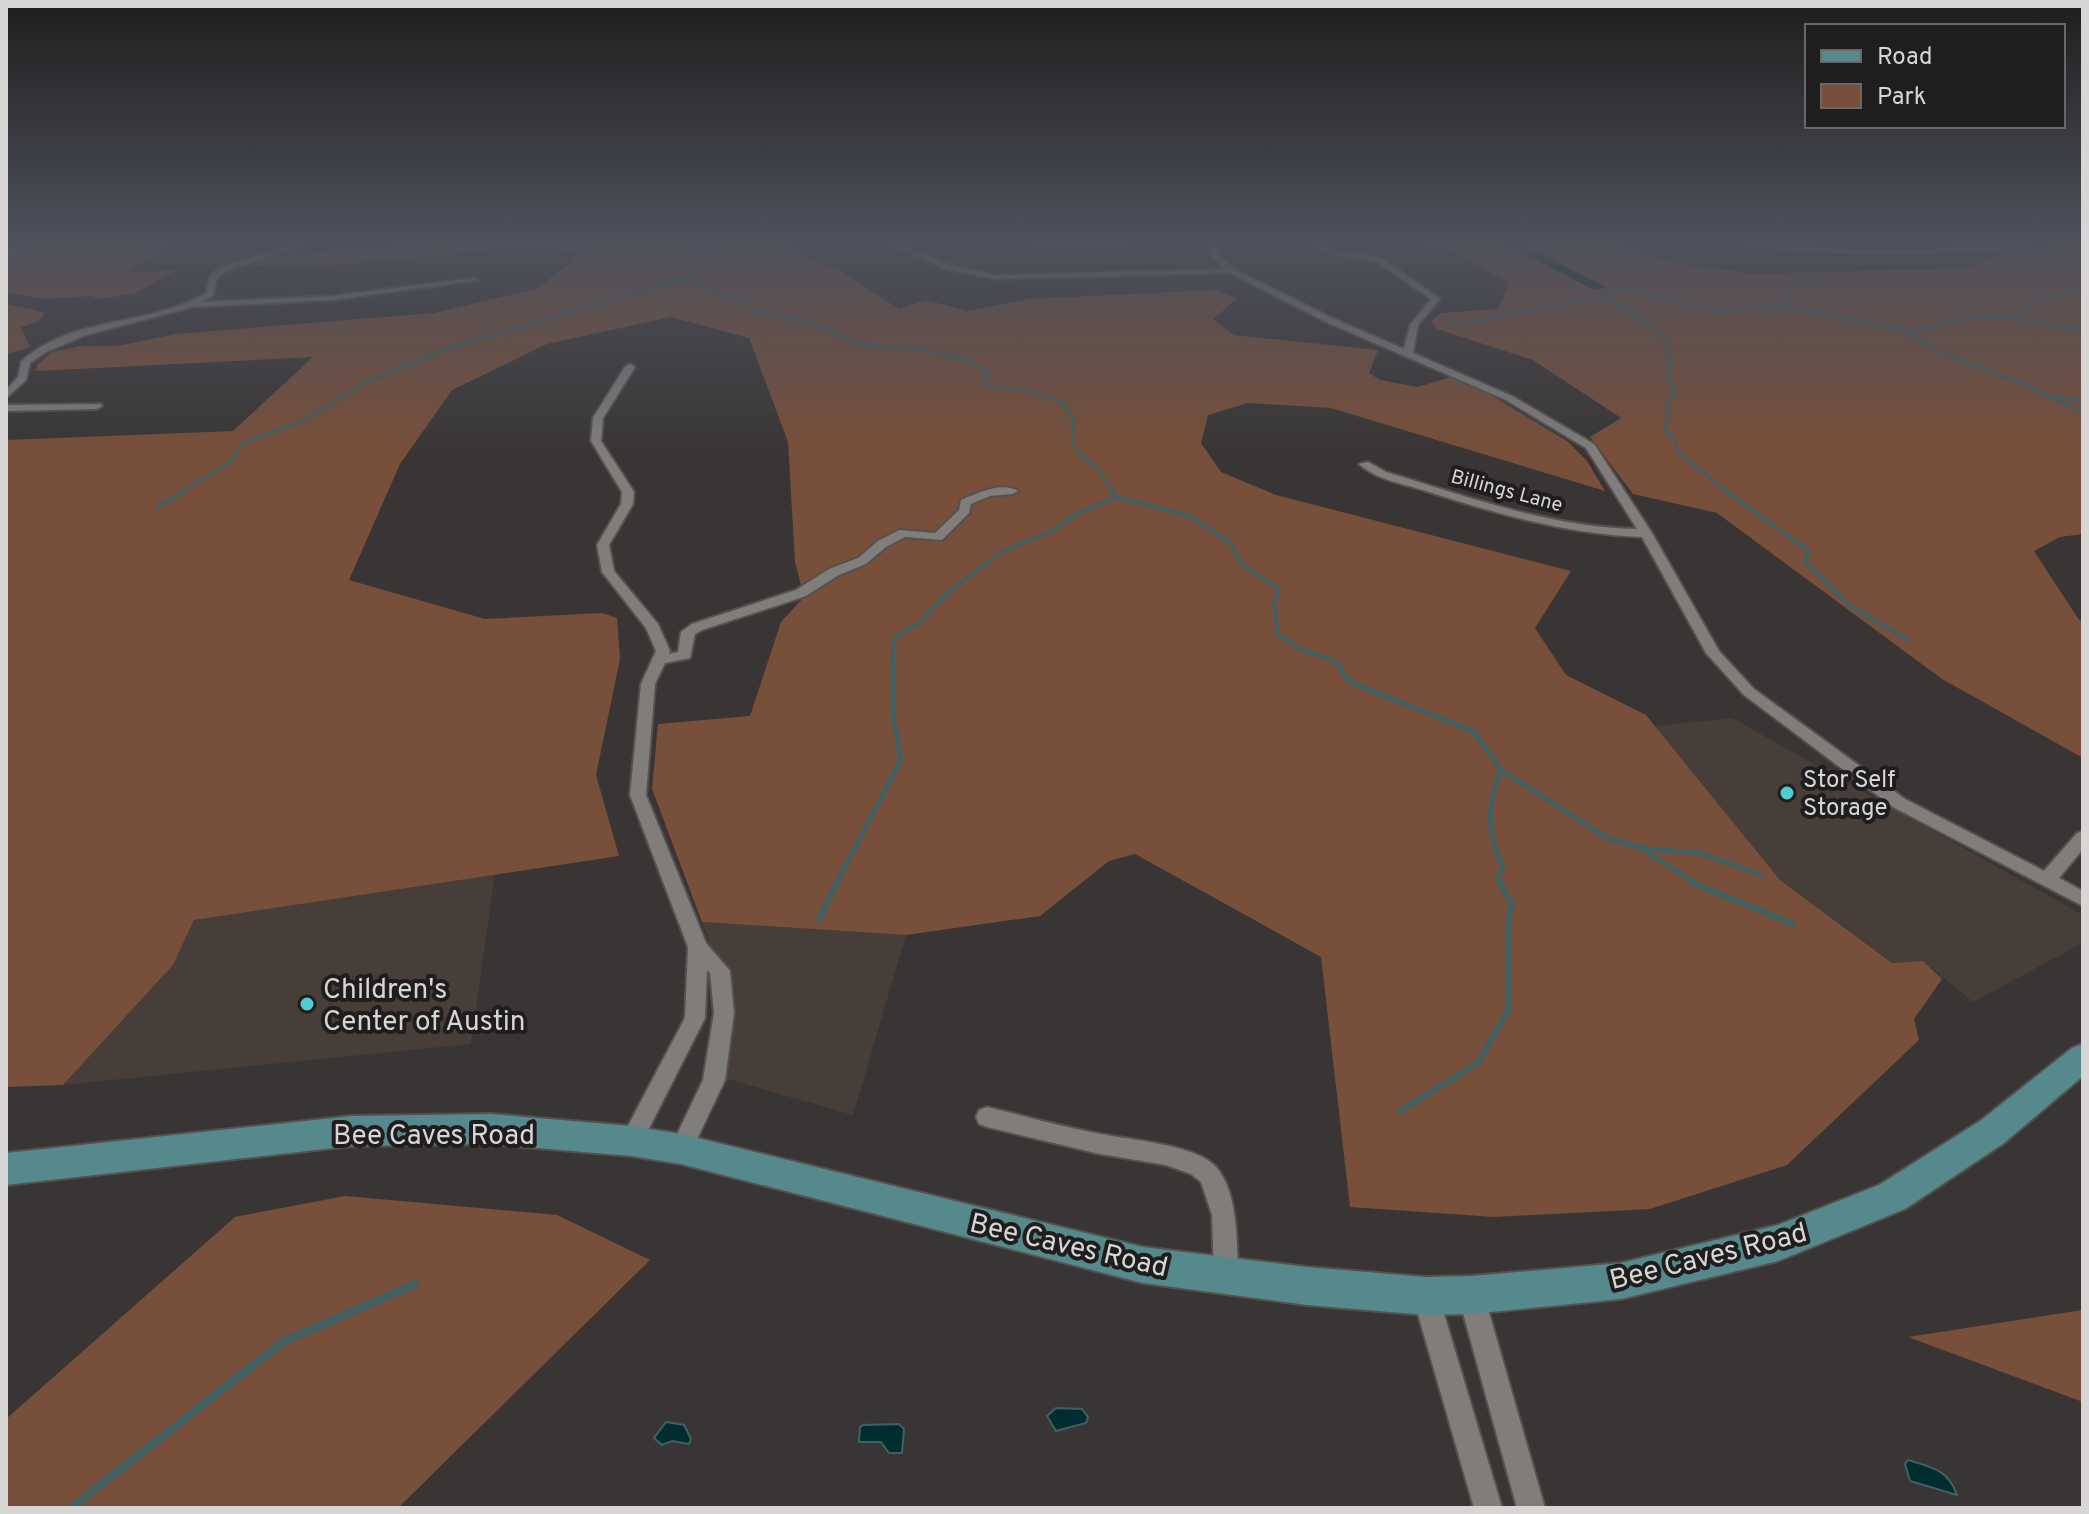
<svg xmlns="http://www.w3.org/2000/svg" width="2089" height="1514" font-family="Overpass,sans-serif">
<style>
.built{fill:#473d39}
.green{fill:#784f3a}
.water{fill:#002e30;stroke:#416062;stroke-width:2}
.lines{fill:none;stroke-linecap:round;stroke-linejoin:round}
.stream-far4{stroke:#416062;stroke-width:3}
.stream-far3{stroke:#416062;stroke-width:4}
.stream-far2{stroke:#416062;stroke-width:5}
.stream-far1{stroke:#416062;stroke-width:6}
.stream{stroke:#416062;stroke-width:8}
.river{fill:#002e30;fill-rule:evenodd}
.minor-casing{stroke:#545150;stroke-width:4}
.tertiary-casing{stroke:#545150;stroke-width:4}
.primary-casing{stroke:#545150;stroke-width:4}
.minor{fill:#807d7b;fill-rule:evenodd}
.tertiary{fill:#807d7b;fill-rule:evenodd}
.primary{fill:#55898b;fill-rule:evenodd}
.poi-dot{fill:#51ccd1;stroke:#1f1d1d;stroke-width:3}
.labels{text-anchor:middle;stroke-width:8;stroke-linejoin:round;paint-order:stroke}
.far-street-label{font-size:20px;fill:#d8d6d5;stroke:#1f1d1d}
.poi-label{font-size:24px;fill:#d8d6d5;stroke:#1f1d1d;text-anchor:start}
.near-poi-label{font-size:28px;fill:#d8d6d5;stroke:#1f1d1d;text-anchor:start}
.near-street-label{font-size:28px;fill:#d8d6d5;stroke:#1f1d1d}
</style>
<rect width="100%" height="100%" fill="#393534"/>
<g class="built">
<path d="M 1732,718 L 2083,915 L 2083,943 L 1973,1002 L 1923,961 L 1893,963 L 1780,880 L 1655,726 Z"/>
<path d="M 495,874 L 471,1044 L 63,1085 L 173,965 L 194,920 Z"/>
<path d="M 702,922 L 906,935 L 853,1115 L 724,1078 L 729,1002 Z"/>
</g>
<g class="green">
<path d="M 40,242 L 174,242 L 125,273 L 177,270 L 133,294 L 100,299 L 90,296 L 45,299 L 6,292 L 6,258 Z"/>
<path d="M 435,242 L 784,242 L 814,263 L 838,269 L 899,309 L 926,300 L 968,311 L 1028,299 L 1214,290 L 1238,298 L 1213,319 L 1234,335 L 1378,350 L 1369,373 L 1380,380 L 1418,387 L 1451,377 L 1481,389 L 1567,441 L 1587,461 L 1605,491 L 1331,408 L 1248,403 L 1208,415 L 1201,443 L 1221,472 L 1276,495 L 1571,571 L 1535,628 L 1566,675 L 1646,715 L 1780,880 L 1892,963 L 1923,961 L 1942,979 L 1914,1019 L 1919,1040 L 1787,1165 L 1650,1209 L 1494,1217 L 1350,1207 L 1321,957 L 1135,854 L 1109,861 L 1040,916 L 906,935 L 702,922 L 652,789 L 658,724 L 750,716 L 781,622 L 804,597 L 795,562 L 788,442 L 749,338 L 671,317 L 547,344 L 452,390 L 400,464 L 349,580 L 485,619 L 602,613 L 617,618 L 620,659 L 596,775 L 619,856 L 194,920 L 173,965 L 63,1085 L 6,1087 L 6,440 L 233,431 L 313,357 L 36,371 L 38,364 L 52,352 L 80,346 L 118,346 L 175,334 L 434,313 L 536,289 L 584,253 L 527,247 L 332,265 L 245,266 L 248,263 L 284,255 Z"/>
<path d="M 1026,242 L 1129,242 L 1122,247 L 1049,250 Z"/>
<path d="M 1404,242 L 1611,242 L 1673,262 L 1754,274 L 1969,268 C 2000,248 2046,245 2083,245 L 2083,534 L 2060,537 L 2034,551 L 2079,620 L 2083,621 L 2083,758 L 1942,679 L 1717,513 L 1633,494 L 1590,437 L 1621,418 L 1533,360 L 1437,329 L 1431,321 L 1441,313 L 1498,309 L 1509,282 L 1454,252 Z"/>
<path d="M 6,304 L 44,312 L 44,315 L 37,322 L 21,327 L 30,347 L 6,355 Z"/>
<path d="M 345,1196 L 557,1215 L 650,1260 L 398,1508 L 6,1508 L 6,1419 L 235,1217 Z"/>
<path d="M 2083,1310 L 2083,1402 L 1908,1337 Z"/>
</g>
<g class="water">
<path d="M 1056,1408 L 1082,1409 L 1088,1417 L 1086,1423 L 1056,1431 L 1047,1416 Z"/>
<path d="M 666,1422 L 684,1425 L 691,1439 L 689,1444 L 672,1441 L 662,1445 L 654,1438 Z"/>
<path d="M 899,1424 L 904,1429 L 902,1453 L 889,1453 L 881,1442 L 859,1442 L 860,1427 L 863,1425 Z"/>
<path d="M 1908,1460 C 1931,1467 1949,1470 1957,1495 L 1910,1481 L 1905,1464 Z"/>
</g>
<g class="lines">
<g class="stream-far4">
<path d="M 263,261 L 459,242"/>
<path d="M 687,277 L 715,293 L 747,302 L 756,311 L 808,322 L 863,345 L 923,350 L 963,359 L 989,372 L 982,383 L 988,386 L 1031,391 L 1062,402 L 1074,421 L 1072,442 L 1079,454 L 1098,469 L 1112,491"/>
<path d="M 1599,287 L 1606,293 L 1605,298 L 1656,329 L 1668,343 L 1667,353 L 1672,362 L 1667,373 L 1675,394 L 1666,406 L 1669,417 L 1664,427 L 1676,442 L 1677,451 L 1726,491"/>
<path d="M 1601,287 L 1641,291 L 1711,310 L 1789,307 L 1911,332 L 1967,318 L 2012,317 L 2083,331"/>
<path d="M 1789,307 L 1784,301 L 1794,288 L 1824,274"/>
<path d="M 2017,317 L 2034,299 L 2083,291"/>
<path d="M 1447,326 C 1500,318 1552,302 1605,298"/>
<path d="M 1907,332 L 1937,351 L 2027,385 L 2083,413"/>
<path d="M 2056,397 L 2083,401"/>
<path d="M 184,491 L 231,461 L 243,443 L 305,420 L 362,384 L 450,348 L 687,277 L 689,263 L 712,242"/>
</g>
<g class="stream-far3">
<path d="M 1723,489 L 1809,551 L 1805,562 L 1852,607 L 1908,640"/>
<path d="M 1116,497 L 1190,516 L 1231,543 L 1242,564 L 1279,590 L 1274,604 L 1278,634 L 1302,650 L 1336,661 L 1339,665"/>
<path d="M 158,507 L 187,489"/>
<path d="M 893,665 L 893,643 L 897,636 L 918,624 L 951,590 L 1003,551 L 1050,532 L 1079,513 L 1116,497 L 1111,489"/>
</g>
<g class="stream-far2">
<path d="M 1337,663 L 1350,682 L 1473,731 L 1501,770 C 1486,811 1487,828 1503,869 L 1497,878 L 1501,885"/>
<path d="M 1501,770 L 1609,839 L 1648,849 L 1700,853 L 1761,875"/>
<path d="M 1644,850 L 1698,885"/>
<path d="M 836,885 L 901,759 L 893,715 L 893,663"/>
</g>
<g class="stream-far1">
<path d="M 1693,883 L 1793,924"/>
<path d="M 819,919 L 837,883"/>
<path d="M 1400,1111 L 1478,1063 L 1509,1009 L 1509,916 L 1512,904 L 1500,883"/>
</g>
<path class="stream" d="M 71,1508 L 283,1342 L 415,1284"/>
<path class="river" d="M 1501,242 L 1517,242 L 1606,287 L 1594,290 Z"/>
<g class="minor-casing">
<g id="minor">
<path d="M 303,242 L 314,242 L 226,271 L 217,278 L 213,296 L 202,302 L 332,296 L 475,278 L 479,280 L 332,300 L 193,307 L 86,335 L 46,352 L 30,363 L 26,380 L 6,398 L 6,390 L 18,377 L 21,362 C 71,315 150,327 206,293 L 209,277 L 220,267 Z"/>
<path d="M 886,242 L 896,242 L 950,265 L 995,275 L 1225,269 L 1210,254 L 1207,242 L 1214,242 L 1217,253 L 1234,269 L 1332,318 L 1404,349 L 1410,325 L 1431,299 L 1377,262 L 1328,253 L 1309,242 L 1318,242 L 1333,249 L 1382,258 L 1440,299 L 1418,325 L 1413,353 L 1512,396 L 1594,444 L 1652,533 L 1719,651 L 1754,689 L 1905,799 L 2044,871 L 2077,833 L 2083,831 L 2083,849 L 2059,878 L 2083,891 L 2083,906 L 1893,807 L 1744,695 L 1706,653 L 1642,537 C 1567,534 1497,514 1426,491 C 1404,484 1377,480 1359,464 L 1368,462 L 1386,472 C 1469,497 1550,527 1637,529 L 1586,448 L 1506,400 L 1326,322 L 1230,273 L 995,279 L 945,269 Z"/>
<path d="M 1723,242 L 1838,249 L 1914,250 L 2034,242 L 2027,248 L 1952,253 L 1876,254 L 1800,251 Z"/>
<path d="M 630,364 L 635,367 L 603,418 L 601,441 L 634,492 L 633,504 L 609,545 L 614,571 L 658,624 L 670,651 L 669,654 L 678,652 L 681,632 L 692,624 L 796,590 L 829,569 L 858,558 L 878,541 L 899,530 L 935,533 L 959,510 L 961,500 C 977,493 1002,481 1018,491 L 1012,494 L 990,496 L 971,504 L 969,513 L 942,540 L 905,537 L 886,547 L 866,564 L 839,575 L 806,596 L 702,630 L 695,634 L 690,658 L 665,663 L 655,684 L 646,795 L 706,943 L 730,971 L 734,1013 L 725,1080 L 689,1156 L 681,1159 L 673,1156 L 670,1149 L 703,1080 L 714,1013 L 710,973 L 707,970 L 705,1018 L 639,1148 L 631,1151 L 623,1148 L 620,1141 L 685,1018 L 688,947 L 630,795 L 641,684 L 656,651 L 646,628 L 602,572 L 597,545 L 621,504 L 622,492 L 591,441 L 593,418 L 625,367 Z"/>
<path d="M 101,404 L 102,406 L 97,409 L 6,411 L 6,405 Z"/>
<path d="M 987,1107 C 1025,1116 1063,1127 1101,1134 C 1130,1140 1199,1145 1217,1168 C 1238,1193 1237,1244 1238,1275 L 1235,1284 L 1226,1287 L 1217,1284 L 1214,1275 L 1212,1215 L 1201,1182 L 1191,1174 L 1166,1165 L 1100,1154 L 987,1127 L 979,1124 L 976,1117 L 979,1110 Z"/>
<path d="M 1471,1282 L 1480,1286 L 1484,1295 L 1545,1508 L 1517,1508 L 1458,1295 L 1462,1286 Z"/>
<path d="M 1426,1284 L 1435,1288 L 1439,1297 L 1502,1508 L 1474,1508 L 1413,1297 L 1417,1288 Z"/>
</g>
</g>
<g class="tertiary-casing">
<path id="tertiary" d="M 27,242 L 38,242 L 6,259 L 6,252 Z"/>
</g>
<g class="primary-casing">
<path id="primary" d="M 2083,1044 L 2083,1076 L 2004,1143 L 1905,1209 L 1778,1261 L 1621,1299 L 1471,1314 L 1425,1315 L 1307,1305 L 1143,1283 L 681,1164 L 631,1156 L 491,1144 L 352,1146 L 6,1185 L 6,1153 L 352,1116 L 491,1114 L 631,1126 L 681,1134 L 1143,1247 L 1307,1267 L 1425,1277 L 1471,1276 L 1621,1263 L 1778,1225 L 1879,1185 L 1980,1121 L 2072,1048 Z"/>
</g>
<use href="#minor" class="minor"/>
<use href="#tertiary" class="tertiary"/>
<use href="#primary" class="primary"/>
</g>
<linearGradient id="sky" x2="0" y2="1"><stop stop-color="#1f1d1d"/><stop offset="0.53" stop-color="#4e515c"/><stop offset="1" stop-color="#4e515c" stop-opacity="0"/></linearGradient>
<rect width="2089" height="454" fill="url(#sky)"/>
<g class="poi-dot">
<circle cx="1787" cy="793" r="8"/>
<circle cx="307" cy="1004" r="8"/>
</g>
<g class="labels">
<g class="far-street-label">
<text transform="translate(1507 490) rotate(15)" y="7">Billings Lane</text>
</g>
<g class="poi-label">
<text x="1803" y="787">Stor Self<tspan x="1803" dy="28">Storage</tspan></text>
</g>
<g class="near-poi-label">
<text x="323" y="998">Children's<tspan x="323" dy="32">Center of Austin</tspan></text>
</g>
<g class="near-street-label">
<text x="434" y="1144">Bee Caves Road</text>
<text transform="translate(1069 1244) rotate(13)" y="10">Bee Caves Road</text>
<text transform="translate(1708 1255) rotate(-14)" y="10">Bee Caves Road</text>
</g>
</g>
<rect width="2089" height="1514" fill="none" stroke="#d8d6d5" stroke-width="16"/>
<rect x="1805" y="24" width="260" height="104" fill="#1f1d1d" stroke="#696767" stroke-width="2"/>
<rect x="1821" y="50" width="40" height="12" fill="#55898b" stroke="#696767" stroke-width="2"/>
<text x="1877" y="64" font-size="24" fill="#d8d6d5">Road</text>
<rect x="1821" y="84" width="40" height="24" fill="#784f3a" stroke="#696767" stroke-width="2"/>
<text x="1877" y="104" font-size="24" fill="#d8d6d5">Park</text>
</svg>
